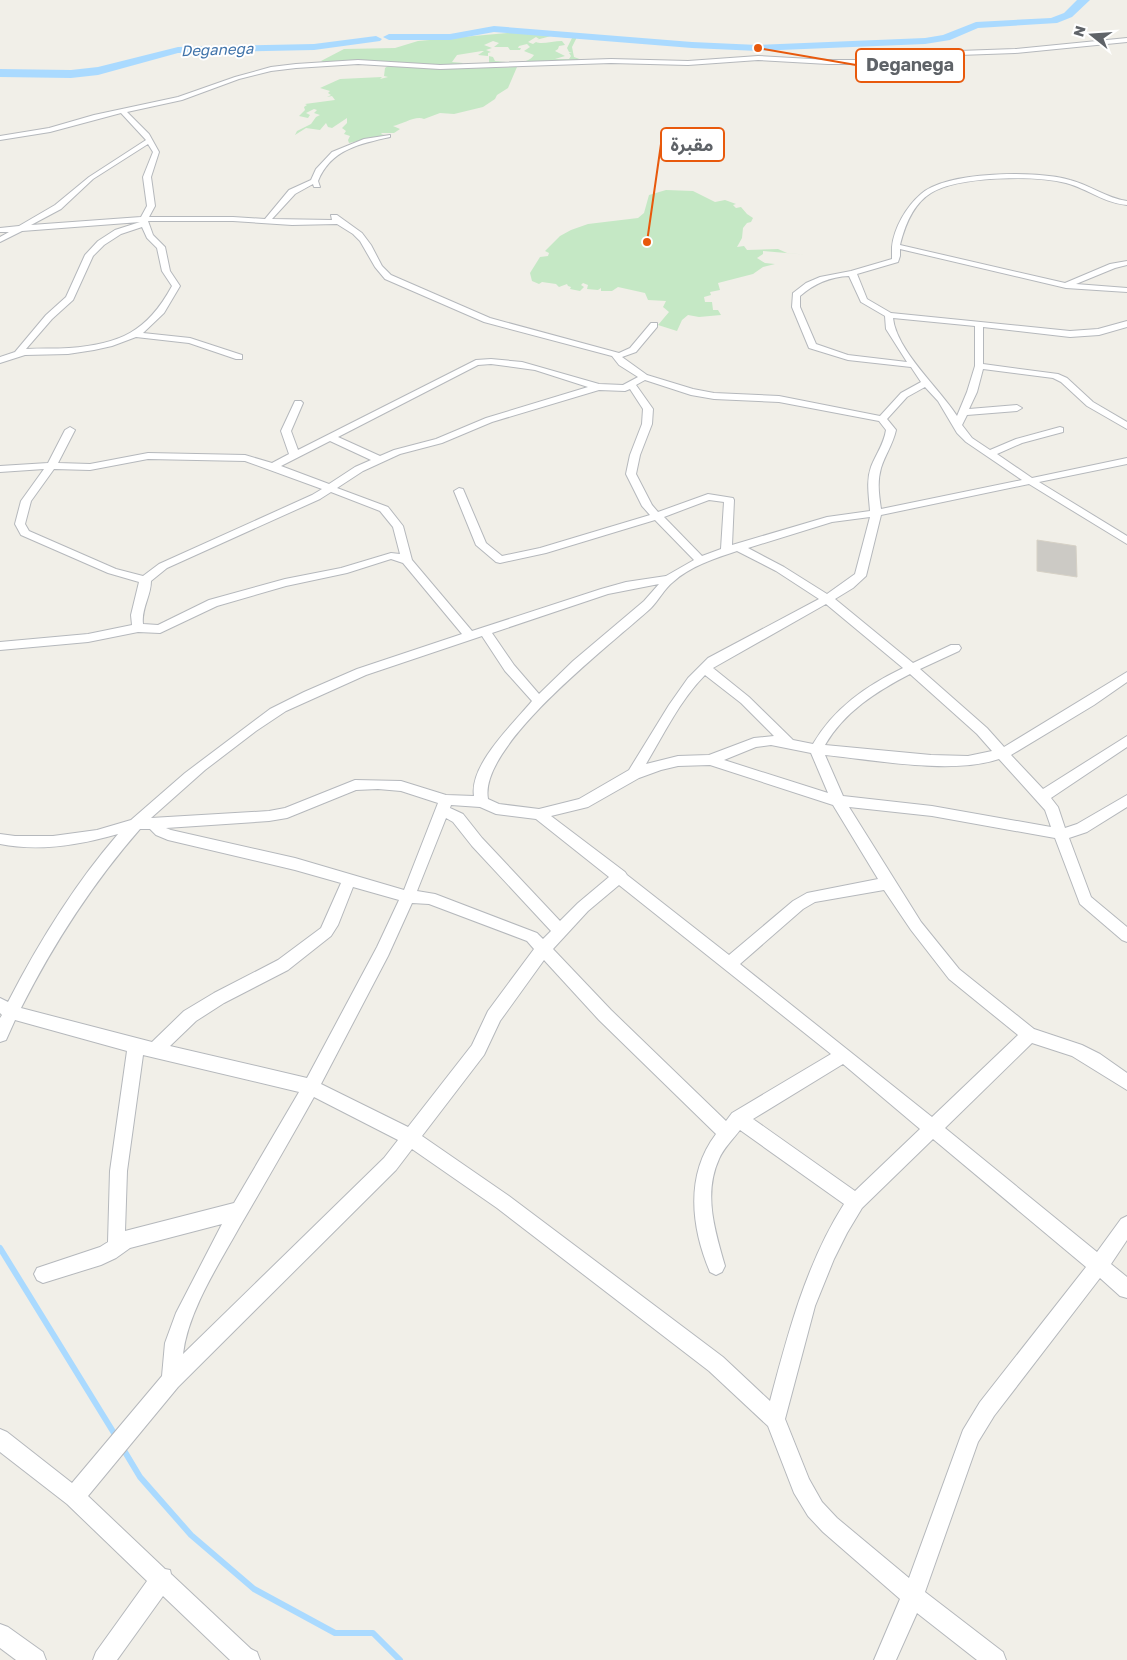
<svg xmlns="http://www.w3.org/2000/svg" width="1127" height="1660" font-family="'Golos Text','Noto Sans Arabic',sans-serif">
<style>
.green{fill:#c5e8c5;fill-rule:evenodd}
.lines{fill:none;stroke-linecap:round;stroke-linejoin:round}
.stream{stroke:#aadaff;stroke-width:6}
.river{fill:#aadaff;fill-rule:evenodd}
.building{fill:#cccac5;stroke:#d6d1c6}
.minor-casing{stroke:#b5b8bc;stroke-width:2}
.minor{fill:#fff;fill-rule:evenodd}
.labels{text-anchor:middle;stroke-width:4;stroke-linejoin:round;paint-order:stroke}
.far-water-label{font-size:15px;font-style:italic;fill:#4174aa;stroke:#fff}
.leader{fill:none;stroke:#e8590c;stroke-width:2}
.callout-dot{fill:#e8590c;stroke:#fff;stroke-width:2}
.callout{fill:#fff;stroke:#e8590c;stroke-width:2}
.callout-label{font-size:18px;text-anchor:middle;font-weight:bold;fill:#5f6368}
</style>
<rect width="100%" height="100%" fill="#f1efe8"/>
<g class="green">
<path d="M 518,32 L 563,34 L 577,37 L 572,47 L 574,57 L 585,61 L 596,61 L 491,65 L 489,62 L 489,56 L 493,57 L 495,61 C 507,62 527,66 534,55 L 524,51 L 530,47 L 527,44 L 519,46 L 518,48 L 521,48 L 520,50 L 510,50 L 508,47 L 494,47 L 499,43 L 493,41 L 484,45 L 492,48 L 486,50 L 491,52 L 488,53 L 488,56 L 478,55 L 484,51 L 482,51 L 457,55 L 452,62 L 463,63 L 461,65 C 414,67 371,56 325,63 L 321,61 L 344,49 L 395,48 L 418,41 ZM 551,36 L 572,38 L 567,48 L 569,52 L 572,52 L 569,53 L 571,56 L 569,59 L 555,59 L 565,56 L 555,51 L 558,49 L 559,46 L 565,45 L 562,41 C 553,41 541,45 536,42 L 533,44 L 528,42 L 536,37 L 539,39 L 536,40 Z"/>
<path d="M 389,65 L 455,69 L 517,67 L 508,88 L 497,95 L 495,99 L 483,107 L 454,114 L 440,113 L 424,119 C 416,115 403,124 393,126 L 400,129 L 394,133 L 382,133 L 381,134 L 385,135 L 349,143 L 348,140 L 350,136 L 344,134 L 346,131 L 342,128 L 347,123 L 347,118 L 332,128 L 328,127 L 326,123 L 320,130 L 306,128 L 295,135 L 297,131 L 311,124 L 316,117 L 320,115 L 314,113 L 317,110 L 314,109 L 306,113 L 310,115 L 308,118 L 299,116 L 305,110 L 304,107 L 307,105 L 305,104 L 335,100 L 332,96 L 327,97 L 331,95 L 328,93 L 330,91 L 320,88 L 340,79 L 382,77 L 380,79 L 388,77 L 384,76 L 385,68 Z"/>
<path d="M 666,190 L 693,191 L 715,202 L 725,200 L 736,204 L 733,205 L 736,208 L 741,207 L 747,214 L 753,218 L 751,222 L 747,223 L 743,228 L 742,238 L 737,247 L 744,246 L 747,250 L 778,249 L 787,253 L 809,255 L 763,251 L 763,254 L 757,258 L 765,263 L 775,264 L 763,267 L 753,274 L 718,283 L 720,290 L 710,292 L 711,295 L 704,297 L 705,302 L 712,302 L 713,310 L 718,310 L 721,315 L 699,317 L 688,315 L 682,320 L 677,331 L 658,325 L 669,312 L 663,307 L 666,301 L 648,300 L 645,293 L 618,287 L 612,291 L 601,291 L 601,288 L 598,290 L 587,289 L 588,285 L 583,283 L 581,285 L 584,287 L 580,291 L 570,289 L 571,287 L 568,286 L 567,284 L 559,287 L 556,284 L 542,282 L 539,284 L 532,281 L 530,273 L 540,257 L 548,256 L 549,253 L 545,251 L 560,236 L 571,230 L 588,224 L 638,218 L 644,213 L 649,195 Z"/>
</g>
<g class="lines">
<g class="stream">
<path d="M 0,1248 L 117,1438"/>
<path d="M 122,1447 L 140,1477 L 191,1535 L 254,1589 L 335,1633 L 373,1633 L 400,1660"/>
</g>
<g class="river">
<path d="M 1077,0 L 1090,0 L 1072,17 L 1057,23 L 978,28 L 950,40 L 925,44 L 758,51 L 692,48 L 494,32 L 450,40 L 389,40 L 383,37 L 389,34 L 450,34 L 494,26 L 692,42 L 758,45 L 925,38 L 943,35 L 976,22 L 1051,18 L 1064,13 Z"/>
<path d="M 376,36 L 382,39 L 380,41 L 314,50 L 178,53 L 98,75 L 71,78 L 0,77 L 0,69 L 71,70 L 98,67 L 178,47 L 314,44 Z"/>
</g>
</g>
<path class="building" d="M 1037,540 L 1076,546 L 1077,577 L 1037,571 Z"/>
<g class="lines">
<g class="minor-casing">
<g id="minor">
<path d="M 1127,38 L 1127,42 L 1015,53 L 959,55 L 904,64 L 828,64 L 758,60 L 688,65 L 611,63 L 440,69 L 358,64 L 296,68 L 271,71 L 239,79 L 182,100 L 127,112 L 149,134 L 159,152 L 151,177 L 155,206 L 149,217 L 233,217 L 265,219 L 289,190 L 311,180 L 316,169 L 332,152 L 364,139 L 390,135 L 390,137 C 360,144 331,149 318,181 L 320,187 L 314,187 L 313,184 L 295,194 L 272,219 L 332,220 L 331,215 L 337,215 L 362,233 L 371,245 L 382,266 L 391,275 L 490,318 L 619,353 L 630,348 L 651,323 L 657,323 L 657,327 L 636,352 L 622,357 L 647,375 L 693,389 L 714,393 L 779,396 L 880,416 L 901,393 L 921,382 L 911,367 L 848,360 L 809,348 L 792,307 L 793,293 L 806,283 L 820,277 L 851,271 L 892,259 C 892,255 892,251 892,247 C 894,228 906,207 921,194 C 946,171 1038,170 1070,180 C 1090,185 1106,198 1127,201 L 1127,205 C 1104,203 1088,189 1066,183 C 1035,175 958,176 931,193 C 913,204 905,225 900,245 L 1065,283 L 1110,264 L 1127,261 L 1127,265 L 1115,268 L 1076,284 L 1127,288 L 1127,292 L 1066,288 L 900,249 L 900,256 L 898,262 L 857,274 L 867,299 L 891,313 L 1070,331 L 1098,329 L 1127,321 L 1127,327 L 1099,335 L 1070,337 L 983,327 L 983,364 L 1058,374 L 1067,378 L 1093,402 L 1127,422 L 1127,429 L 1087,406 L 1061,382 L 1053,378 L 983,369 L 977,392 L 969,409 L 1017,405 L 1022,408 L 1017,411 L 967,415 L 962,425 L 972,438 L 990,450 L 1016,439 L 1060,427 L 1063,428 L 1063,432 L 1022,443 L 997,454 L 1032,478 L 1127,458 L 1127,464 L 1039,482 L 1127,536 L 1127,544 L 1029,484 L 881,515 L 866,576 L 853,588 L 835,599 L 913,663 L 951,645 L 959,645 L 961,648 L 959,651 L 920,669 L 987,728 L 1004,747 L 1127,672 L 1127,682 L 1094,705 L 1011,755 L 1043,789 L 1127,736 L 1127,747 L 1051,798 L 1058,807 L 1065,828 L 1077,824 L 1127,795 L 1127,807 L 1087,832 L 1069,838 L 1091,897 L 1127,927 L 1127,942 L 1122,940 L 1080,904 L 1055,838 L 932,816 L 849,807 L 921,922 L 959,969 L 1034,1029 L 1082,1045 L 1100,1054 L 1127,1073 L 1127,1090 L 1072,1056 L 1032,1043 L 945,1128 L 1097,1252 L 1121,1219 L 1127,1216 L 1127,1240 L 1111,1264 L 1127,1277 L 1127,1298 L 1120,1296 L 1100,1278 L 994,1416 L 978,1442 L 925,1592 L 1003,1652 L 1006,1660 L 977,1660 L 917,1613 L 896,1660 L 874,1660 L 900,1599 L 823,1532 L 808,1516 L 794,1493 L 768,1426 L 709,1371 L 497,1208 L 412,1149 L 396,1170 L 178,1387 L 88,1496 L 165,1569 L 170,1570 L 171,1574 L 251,1649 L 257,1652 L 260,1660 L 230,1660 L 163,1596 L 117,1660 L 93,1660 L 96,1652 L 147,1581 L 67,1504 L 0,1452 L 0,1429 L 7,1432 L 72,1483 L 162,1376 L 165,1343 L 176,1313 L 222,1224 L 130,1248 L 116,1258 L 101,1265 L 43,1283 L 37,1280 L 34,1274 L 37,1268 L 100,1247 L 108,1242 L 110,1171 L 127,1051 L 15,1020 L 6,1040 L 0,1042 L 0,1018 L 2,1015 L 0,1013 L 0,998 L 8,1002 C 39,942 74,885 118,834 C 80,845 39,852 0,844 L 0,834 L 15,836 L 53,836 L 97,830 L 131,820 L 185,773 L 270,709 L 304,692 L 357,669 L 462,634 L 403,563 L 391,559 L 347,573 L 286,586 L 217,606 L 160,633 L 138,632 L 88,642 L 0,650 L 0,642 L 88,634 L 132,625 L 131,615 L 139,582 L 108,573 L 21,535 L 15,524 L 21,501 L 44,469 L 0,472 L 0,466 L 48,463 L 65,430 L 70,427 L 75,430 L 58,463 L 90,464 L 148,453 L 245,455 L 272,463 L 289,454 L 281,431 L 295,401 L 301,401 L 303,403 L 291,431 L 298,450 L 476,360 L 491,359 L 522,362 L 599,384 L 623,385 L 638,377 L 619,365 L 612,356 L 484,322 L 385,279 L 375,267 L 360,241 L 353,234 L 337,224 L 292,225 L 233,221 L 148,221 L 153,235 L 165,247 L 170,271 L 180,286 L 164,313 L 143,333 L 190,338 L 242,355 L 242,359 L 236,359 L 189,343 L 136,337 L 112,346 L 94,350 L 68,354 L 25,355 L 0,363 L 0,357 L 15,352 L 46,315 L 66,297 L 85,255 L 98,241 L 115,230 L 140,222 L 22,231 L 0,242 L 0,237 L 9,232 L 0,232 L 0,228 L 19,226 L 55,205 L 89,177 L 146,140 L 121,113 L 50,132 L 0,140 L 0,136 L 49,128 L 94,115 L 178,97 L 235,77 L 271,67 L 296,64 L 358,60 L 440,65 L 611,59 L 688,61 L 758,56 L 828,60 L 904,60 L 959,51 L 1015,49 ZM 148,144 L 153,152 L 143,177 L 147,206 L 141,217 L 31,225 L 61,209 L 93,179 ZM 142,227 L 147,238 L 157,248 L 162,271 L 172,286 C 147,332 120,344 69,348 C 54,349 40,348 26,349 L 52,319 L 73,300 L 93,256 L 104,245 L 121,234 ZM 849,276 L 861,302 L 885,316 L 886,329 L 907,362 L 848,355 L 816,344 L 800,307 L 800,296 C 815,283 830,277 849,276 ZM 893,318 L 975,326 L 975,366 L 967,392 L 957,416 C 940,389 896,350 893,318 ZM 491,364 L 535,370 L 588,387 L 486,418 L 436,439 L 394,450 L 380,456 L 338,437 L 478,365 ZM 645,380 L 691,395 L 714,399 L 779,402 L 879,421 L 886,430 C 884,444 876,454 871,467 C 866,481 869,496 870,511 L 827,517 L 732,545 L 734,500 L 733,498 L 708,494 L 658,512 L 652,505 L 636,474 L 640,455 L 652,424 L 653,409 L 636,385 ZM 925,387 L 938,401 L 957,433 L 966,442 L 1022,480 L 881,509 C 879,495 877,482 881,468 C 885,455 893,444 896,430 L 887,419 L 907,397 ZM 630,389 L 643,409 L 642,424 L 630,455 L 626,474 L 642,506 L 650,515 L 540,548 L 502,556 L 486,543 L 463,489 L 459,488 L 454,491 L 476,545 L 496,562 L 500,563 L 546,553 L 655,520 L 694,560 L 666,576 L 626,582 L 601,589 L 472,631 L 412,560 L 403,526 L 388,507 L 337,488 L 363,471 L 400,454 L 442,443 L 492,422 L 599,390 L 625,391 ZM 330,441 L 371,460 L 355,467 L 329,484 L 281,466 ZM 148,459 L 245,461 L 322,489 L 312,495 L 159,564 L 143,576 L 116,569 L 29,531 L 25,524 L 31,501 L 54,469 L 90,470 ZM 331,492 L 380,511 L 393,527 L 400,554 L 391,553 L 341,568 L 285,579 L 209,600 L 158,625 L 143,624 C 141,609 151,596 151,581 L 167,568 L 320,499 ZM 709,500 L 724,502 L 721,549 L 702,556 L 664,517 ZM 870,517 L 855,574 L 827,594 L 784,567 L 748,548 L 832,522 ZM 737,551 L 776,571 L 819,599 L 708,658 L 688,678 L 669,705 L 629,770 L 579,799 L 539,809 L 499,804 L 488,799 C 478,745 613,643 651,608 C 659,600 664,589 673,582 C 690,566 716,558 737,551 ZM 659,584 L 644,601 L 573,661 L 539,694 L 514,665 L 492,633 L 608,594 ZM 826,604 L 903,668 C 866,686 834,708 813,744 L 793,740 L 749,697 L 713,668 ZM 482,636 L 505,671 L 532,701 C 513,724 469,765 474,796 L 446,795 L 401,781 L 355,780 L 285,808 L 269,811 L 151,818 L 205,770 L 256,731 L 286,711 L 366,675 ZM 910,674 L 977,734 L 992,751 L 968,756 L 931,755 L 825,745 C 844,712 877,691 910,674 ZM 705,675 L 741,703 L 774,736 L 754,738 L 709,755 L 678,756 L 646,764 C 664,734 680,700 705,675 ZM 771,745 L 811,753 L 828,793 L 724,760 L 756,747 ZM 825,755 C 876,760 952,775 999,759 L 1045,810 L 1051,827 L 932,806 L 843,796 ZM 710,765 L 833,805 L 878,879 L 807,893 L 793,901 L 729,955 L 627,875 L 625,872 L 551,816 L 588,807 L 639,778 L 661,770 L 678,766 ZM 378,789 L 401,791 L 438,803 L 404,890 L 295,858 L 171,830 L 166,828 L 269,821 L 287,818 L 356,790 ZM 451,805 L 480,807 L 496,814 L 536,819 L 609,877 L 578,903 L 560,921 L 482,838 L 463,814 L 450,808 ZM 446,818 L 453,822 L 472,846 L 551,931 L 543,939 L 537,933 L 435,894 L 417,891 ZM 140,829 L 150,829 L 156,835 L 168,840 L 295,870 L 341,883 L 321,928 L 278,960 L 214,993 L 184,1011 L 152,1042 L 21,1008 C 54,943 92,884 140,829 ZM 619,885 L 831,1054 L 732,1113 L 726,1121 L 611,1010 L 553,949 L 588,911 ZM 353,887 L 399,900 L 377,947 L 307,1078 L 170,1046 L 196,1021 L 224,1003 L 288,970 L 331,936 L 338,925 ZM 884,890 L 911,930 L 949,979 L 1018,1035 L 932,1117 L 740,964 L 803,909 L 815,902 ZM 412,903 L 429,904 L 527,941 L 534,949 L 488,1011 L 472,1045 L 408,1127 L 321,1084 L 388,956 ZM 544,960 L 599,1020 L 716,1134 C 685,1175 691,1227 710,1272 L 716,1275 L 722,1272 L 725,1266 C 715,1231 703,1194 719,1159 C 723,1149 733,1139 740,1130 L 844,1204 C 806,1264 788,1333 770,1401 L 723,1357 L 509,1196 L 422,1136 L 484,1055 L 500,1021 ZM 143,1055 L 299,1092 L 234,1203 L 125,1231 L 127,1171 ZM 843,1064 L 920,1129 L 855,1191 L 753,1119 ZM 314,1097 L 398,1140 L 384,1158 L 183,1354 C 188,1311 219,1264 240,1226 C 265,1183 290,1140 314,1097 ZM 933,1139 L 1086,1267 L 980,1402 L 963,1430 L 909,1578 L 837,1518 L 822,1502 L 809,1479 L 785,1419 L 815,1306 L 834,1259 L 847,1233 L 862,1208 Z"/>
<path d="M 0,1624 L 8,1627 L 43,1652 L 46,1660 L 16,1660 L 0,1648 Z"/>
</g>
</g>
<use href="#minor" class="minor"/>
</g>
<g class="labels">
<g class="far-water-label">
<text transform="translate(217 50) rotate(-2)" y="5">Deganega</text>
</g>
</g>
<path class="leader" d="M758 48L856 65M647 242L661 144"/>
<g class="callout-dot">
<circle cx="758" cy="48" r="5"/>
<circle cx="647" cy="242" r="5"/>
</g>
<g class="callout">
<rect x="856" y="49" width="108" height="33" rx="5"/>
<rect x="661" y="128" width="63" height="33" rx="5"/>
</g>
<g class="callout-label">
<text x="910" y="71">Deganega</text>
<text x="692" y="151">مقبرة</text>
</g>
<g transform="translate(1092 35) rotate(287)" stroke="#ffffff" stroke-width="4" paint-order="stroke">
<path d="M0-4L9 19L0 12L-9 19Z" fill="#5f6368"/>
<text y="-8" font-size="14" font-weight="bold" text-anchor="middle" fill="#5f6368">N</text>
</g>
</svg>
